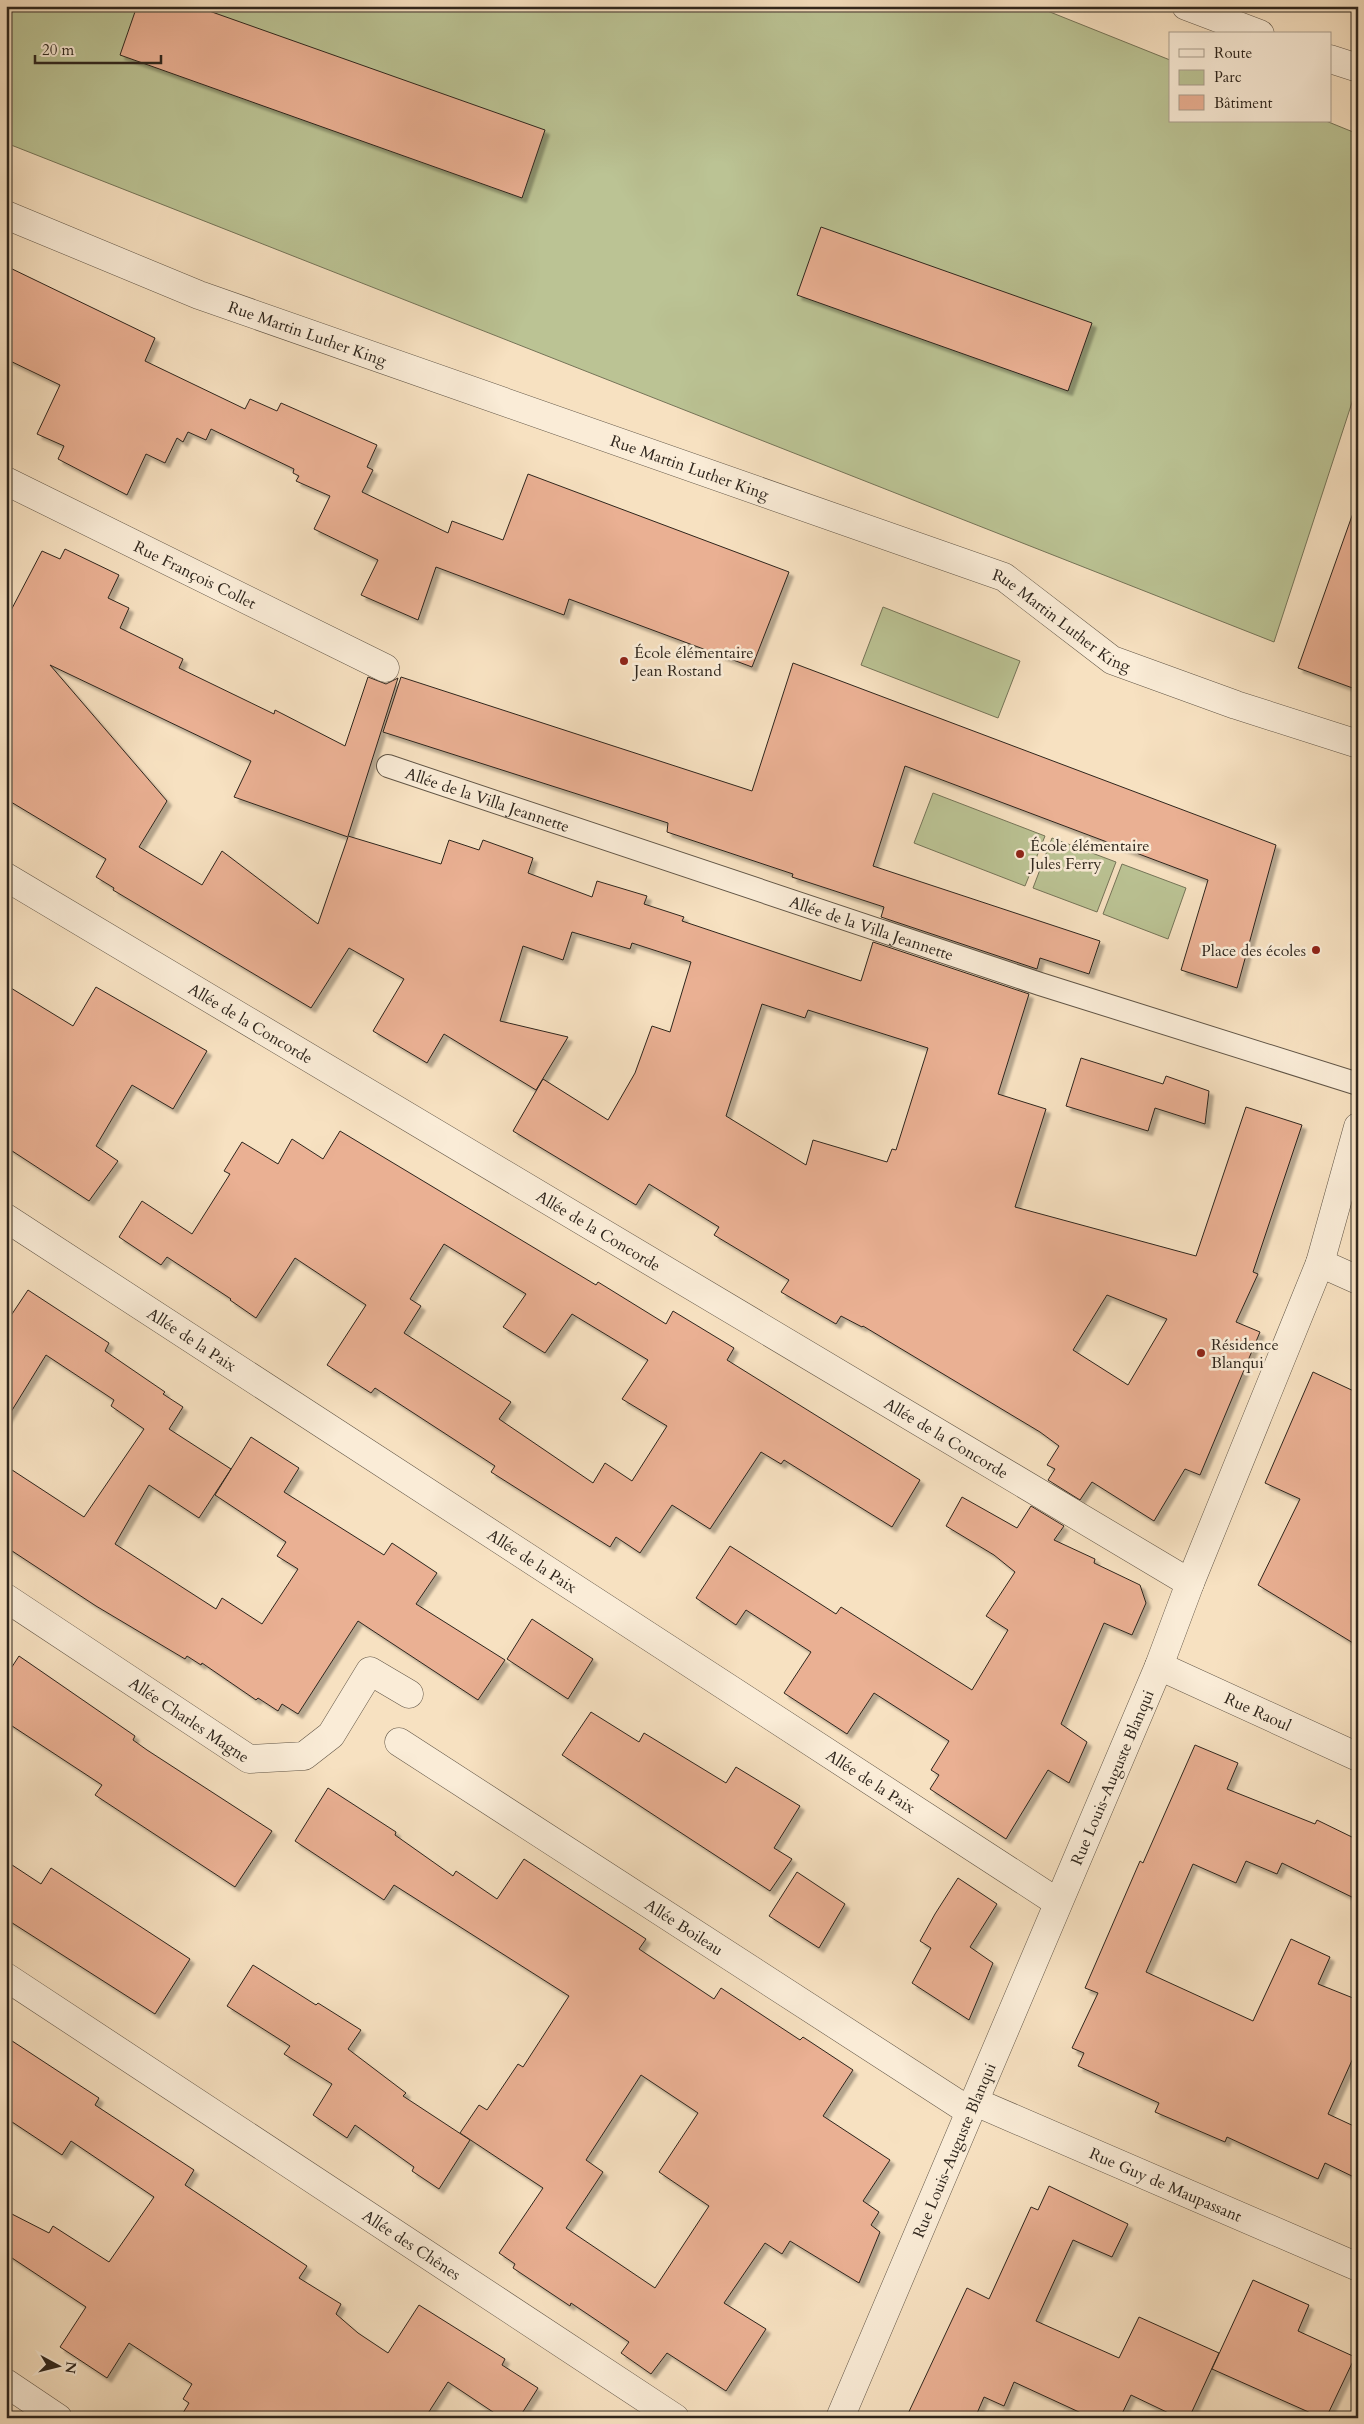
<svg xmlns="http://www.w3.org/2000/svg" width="1364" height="2424" font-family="Cardo,serif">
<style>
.green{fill:#bbc394;stroke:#757458}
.building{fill:#eab093;stroke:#2f261d;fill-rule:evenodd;filter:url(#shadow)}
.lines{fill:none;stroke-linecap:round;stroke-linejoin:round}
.service-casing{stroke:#615546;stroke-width:24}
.minor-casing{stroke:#615546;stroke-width:29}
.tertiary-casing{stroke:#615546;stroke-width:29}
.service{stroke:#faecd7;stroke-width:22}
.minor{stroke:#faecd7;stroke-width:28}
.tertiary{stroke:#faecd7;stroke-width:28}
.poi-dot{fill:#8f2418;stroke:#faecd7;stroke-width:2}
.labels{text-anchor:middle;stroke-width:5;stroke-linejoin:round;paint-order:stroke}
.street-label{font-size:16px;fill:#2f261d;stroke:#faecd7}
.poi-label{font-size:16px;fill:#2f261d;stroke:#faecd7;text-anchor:start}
</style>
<defs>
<filter id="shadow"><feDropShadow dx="4.5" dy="4.5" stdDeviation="1" flood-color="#0004"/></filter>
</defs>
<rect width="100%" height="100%" fill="#f7e1c1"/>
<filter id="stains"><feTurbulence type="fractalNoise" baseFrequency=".004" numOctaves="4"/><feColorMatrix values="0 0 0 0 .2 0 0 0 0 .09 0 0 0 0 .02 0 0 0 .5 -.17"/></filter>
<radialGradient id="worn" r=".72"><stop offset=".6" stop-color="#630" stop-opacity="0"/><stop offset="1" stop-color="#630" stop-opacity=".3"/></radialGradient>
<g class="green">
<path d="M 6,6 L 1035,6 L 1170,60 L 1170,121 L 1326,121 L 1358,134 L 1358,384 L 1274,642 L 6,143 Z"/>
<path d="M 883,607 L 1020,661 L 998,718 L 861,665 Z"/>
<path d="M 933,793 L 1045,836 L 1025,886 L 914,843 Z"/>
<path d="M 1052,838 L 1116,862 L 1097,912 L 1033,888 Z"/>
<path d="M 1122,864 L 1186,888 L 1168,939 L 1103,914 Z"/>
</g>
<g class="building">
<path d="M 137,6 L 195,6 L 545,130 L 522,198 L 120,55 Z"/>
<path d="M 821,227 L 1092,323 L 1068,391 L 797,295 Z"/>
<path d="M 6,266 L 155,338 L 145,361 L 245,409 L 250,399 L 277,411 L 281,403 L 377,445 L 367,467 L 373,470 L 362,492 L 448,533 L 452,521 L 503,540 L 528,474 L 789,572 L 752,667 L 569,599 L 564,615 L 436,567 L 418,620 L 361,595 L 378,560 L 314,529 L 330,496 L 296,481 L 299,476 L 293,473 L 294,469 L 211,429 L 206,440 L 188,432 L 183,442 L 177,438 L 165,463 L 146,454 L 127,495 L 58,459 L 64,446 L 37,434 L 60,385 L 6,359 Z"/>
<path d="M 1353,513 L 1358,514 L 1358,690 L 1298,668 Z"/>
<path d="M 65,549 L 119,575 L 108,598 L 129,608 L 120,628 L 183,659 L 179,668 L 274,714 L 275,710 L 345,746 L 368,677 L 386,684 L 398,678 L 348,836 L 441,864 L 449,840 L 479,850 L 483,840 L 533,858 L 528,873 L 592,897 L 597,881 L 647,896 L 644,904 L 684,917 L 682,921 L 861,981 L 873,942 L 1029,994 L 998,1094 L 1046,1109 L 1015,1207 L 1196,1256 L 1246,1107 L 1302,1125 L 1253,1272 L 1258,1274 L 1236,1322 L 1260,1332 L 1200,1475 L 1185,1469 L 1154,1521 L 1092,1482 L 1080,1500 L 1048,1480 L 1055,1469 L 1047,1465 L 1059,1446 L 1040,1432 L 863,1326 L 862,1327 L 841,1316 L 836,1324 L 781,1292 L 789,1280 L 714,1235 L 719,1227 L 649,1184 L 636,1205 L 513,1131 L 543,1079 L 608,1120 L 635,1073 L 652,1026 L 670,1032 L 691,962 L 632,943 L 630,949 L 572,932 L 563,960 L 523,946 L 500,1021 L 568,1037 L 536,1090 L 444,1034 L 427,1063 L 373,1031 L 404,979 L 349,948 L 311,1008 L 113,890 L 114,888 L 96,877 L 106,859 L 6,799 L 6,614 L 8,616 L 42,551 L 60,559 ZM 50,665 L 251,761 L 234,797 L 348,837 L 318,924 L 222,851 L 202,885 L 139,847 L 167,801 ZM 762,1004 L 805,1018 L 808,1010 L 928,1048 L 896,1150 L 892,1149 L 887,1162 L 813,1140 L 806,1165 L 726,1116 ZM 1107,1295 L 1167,1319 L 1128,1385 L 1073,1350 Z"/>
<path d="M 793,663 L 1276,845 L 1237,988 L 1181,970 L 1208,880 L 905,766 L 873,866 L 1100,941 L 1089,974 L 1040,958 L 1037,969 L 881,917 L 884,907 L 792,877 L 793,874 L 667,832 L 668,823 L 383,732 L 401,677 L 752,791 Z"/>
<path d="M 6,985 L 73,1026 L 96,987 L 207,1051 L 173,1109 L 132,1085 L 96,1146 L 118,1161 L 89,1201 L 6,1147 Z"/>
<path d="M 1081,1058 L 1163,1084 L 1166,1076 L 1209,1091 L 1205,1124 L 1155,1108 L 1148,1131 L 1066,1106 Z"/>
<path d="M 340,1131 L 596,1285 L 598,1282 L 666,1324 L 673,1311 L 734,1348 L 727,1360 L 920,1480 L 892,1527 L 784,1460 L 781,1464 L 761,1452 L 710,1529 L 672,1505 L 640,1553 L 616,1537 L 610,1547 L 491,1472 L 495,1466 L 375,1388 L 371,1393 L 327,1365 L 366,1305 L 295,1258 L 256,1318 L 230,1300 L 231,1299 L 167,1257 L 161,1265 L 119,1237 L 142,1201 L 192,1234 L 230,1174 L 224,1171 L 242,1142 L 278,1164 L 292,1139 L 323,1159 ZM 444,1244 L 526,1294 L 503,1327 L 545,1353 L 572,1314 L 648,1360 L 622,1399 L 667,1426 L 632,1481 L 605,1463 L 593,1483 L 499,1419 L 511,1402 L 404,1333 L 421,1306 L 410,1299 Z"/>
<path d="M 28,1290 L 109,1343 L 105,1351 L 165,1392 L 163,1394 L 183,1407 L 169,1429 L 231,1469 L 199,1518 L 149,1485 L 115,1544 L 216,1609 L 222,1598 L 262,1624 L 298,1569 L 277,1556 L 286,1542 L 215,1495 L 251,1437 L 299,1468 L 284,1492 L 384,1555 L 392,1543 L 437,1573 L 416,1604 L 505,1660 L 478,1700 L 358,1621 L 298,1714 L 282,1704 L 278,1711 L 258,1698 L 256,1700 L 202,1663 L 201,1665 L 187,1656 L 185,1659 L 96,1606 L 6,1547 L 6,1466 L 84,1517 L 144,1429 L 111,1406 L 114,1400 L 46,1355 L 6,1420 L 6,1323 Z"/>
<path d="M 1313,1372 L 1358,1393 L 1358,1646 L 1258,1585 L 1300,1499 L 1265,1483 Z"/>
<path d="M 962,1497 L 1017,1528 L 1031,1506 L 1064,1526 L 1054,1540 L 1095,1559 L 1094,1563 L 1140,1585 L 1146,1603 L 1132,1635 L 1104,1623 L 1061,1724 L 1087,1742 L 1069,1783 L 1048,1770 L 1006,1839 L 930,1789 L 939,1775 L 931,1770 L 949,1741 L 874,1693 L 847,1734 L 784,1693 L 811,1652 L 746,1610 L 736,1625 L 696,1598 L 730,1546 L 836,1614 L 841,1607 L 972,1690 L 1008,1630 L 986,1616 L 1015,1572 L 994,1555 L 946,1526 Z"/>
<path d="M 532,1619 L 593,1659 L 568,1699 L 507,1659 Z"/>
<path d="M 19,1656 L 135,1736 L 133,1740 L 147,1750 L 272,1831 L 235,1887 L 95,1795 L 102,1785 L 6,1722 L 6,1676 Z"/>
<path d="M 591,1712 L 639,1742 L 644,1733 L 726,1783 L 736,1767 L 800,1806 L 774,1848 L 792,1859 L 770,1891 L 562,1755 Z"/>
<path d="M 1195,1745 L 1238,1763 L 1227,1789 L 1315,1824 L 1317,1820 L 1358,1840 L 1358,1900 L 1282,1863 L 1277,1874 L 1246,1861 L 1236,1883 L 1193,1864 L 1146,1972 L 1253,2021 L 1291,1939 L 1330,1957 L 1318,1984 L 1358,2000 L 1358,2047 L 1328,2114 L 1358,2128 L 1358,2179 L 1325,2163 L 1318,2179 L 1227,2137 L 1225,2142 L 1155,2112 L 1159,2103 L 1078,2066 L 1084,2053 L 1072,2048 L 1098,1993 L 1085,1988 L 1140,1861 L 1143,1863 Z"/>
<path d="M 328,1788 L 396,1832 L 395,1835 L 453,1876 L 456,1871 L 497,1899 L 524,1859 L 646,1939 L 639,1949 L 714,1999 L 721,1988 L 800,2040 L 803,2037 L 853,2070 L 823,2116 L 890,2160 L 863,2201 L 879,2212 L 871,2225 L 880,2232 L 859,2283 L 790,2241 L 782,2254 L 765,2243 L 724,2303 L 766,2329 L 726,2391 L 667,2353 L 651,2374 L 621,2353 L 629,2342 L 571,2303 L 570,2306 L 513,2268 L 515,2264 L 499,2253 L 543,2188 L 460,2133 L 479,2105 L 487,2110 L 518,2064 L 523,2067 L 569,1996 L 394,1885 L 384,1900 L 295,1841 ZM 641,2075 L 698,2113 L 659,2172 L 709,2206 L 655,2288 L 566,2228 L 603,2172 L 586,2160 Z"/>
<path d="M 6,1861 L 41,1884 L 51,1868 L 190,1959 L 155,2014 L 6,1919 Z"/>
<path d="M 797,1872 L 845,1904 L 819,1948 L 769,1916 Z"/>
<path d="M 958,1878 L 997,1904 L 970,1947 L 993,1963 L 969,2020 L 912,1983 L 931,1948 L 920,1941 L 935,1914 Z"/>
<path d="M 253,1965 L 316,2005 L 318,2003 L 361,2030 L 348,2049 L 406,2093 L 403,2096 L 470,2140 L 439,2189 L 412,2171 L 414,2167 L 355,2125 L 347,2138 L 313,2115 L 332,2084 L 284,2054 L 290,2046 L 227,2006 Z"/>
<path d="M 6,2037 L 99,2098 L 95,2105 L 194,2170 L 185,2185 L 307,2266 L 299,2278 L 341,2304 L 336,2314 L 358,2333 L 388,2353 L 419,2305 L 505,2359 L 502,2365 L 538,2388 L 519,2418 L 502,2418 L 448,2382 L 425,2418 L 180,2418 L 189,2403 L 183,2399 L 192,2384 L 129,2343 L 107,2378 L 60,2347 L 86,2307 L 6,2254 L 6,2211 L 49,2233 L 53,2226 L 109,2262 L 154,2197 L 71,2141 L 62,2155 L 6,2118 Z"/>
<path d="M 1049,2186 L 1128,2224 L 1112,2257 L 1073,2240 L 1036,2321 L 1119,2358 L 1139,2317 L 1219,2353 L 1189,2418 L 1179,2418 L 1131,2395 L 1120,2418 L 1092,2418 L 1014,2382 L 1004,2406 L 984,2397 L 975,2418 L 906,2418 L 967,2288 L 989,2299 L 1031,2207 L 1038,2210 Z"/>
<path d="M 1253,2280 L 1309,2305 L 1298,2331 L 1355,2357 L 1326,2418 L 1322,2418 L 1212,2369 Z"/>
</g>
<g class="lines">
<g class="service-casing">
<g id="service">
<path id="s1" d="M 388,766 L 1040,984 L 1358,1084"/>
</g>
</g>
<g class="minor-casing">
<g id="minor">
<path d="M 1186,6 L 1260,34"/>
<path d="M 1330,59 L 1358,68"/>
<path id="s2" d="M 6,215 L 199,295 L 1004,577 L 1112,660 L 1236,705 L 1358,744"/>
<path id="s3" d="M 6,481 L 385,668"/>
<path id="s4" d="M 6,877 L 1190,1583"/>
<path id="s5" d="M 6,1218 L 1057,1902"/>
<path id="s6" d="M 6,1598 L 249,1759 L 304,1756 L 331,1735 L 370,1671 L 409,1694"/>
<path id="s7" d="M 1159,1666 L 1358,1757"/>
<path id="s8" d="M 399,1742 L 969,2111"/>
<path id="s9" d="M 6,1977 L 675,2418"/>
<path id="s10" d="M 973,2101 L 1358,2267"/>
<path d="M 6,2383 L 58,2418"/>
<path id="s11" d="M 840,2418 L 1159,1666 L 1190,1583 L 1320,1263 L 1358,1280"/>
</g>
</g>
<g class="tertiary-casing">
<path id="tertiary" d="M 1320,1263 L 1358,1127"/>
</g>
<use href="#service" class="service"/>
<use href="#minor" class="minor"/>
<use href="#tertiary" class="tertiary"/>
</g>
<g class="poi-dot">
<circle cx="624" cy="661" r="5"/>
<circle cx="1020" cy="854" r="5"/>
<circle cx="1316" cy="950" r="5"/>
<circle cx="1201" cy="1353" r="5"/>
</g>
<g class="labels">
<g class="street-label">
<text dy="6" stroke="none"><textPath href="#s2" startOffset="324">Rue Martin Luther King</textPath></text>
<text dy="6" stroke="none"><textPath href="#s2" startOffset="729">Rue Martin Luther King</textPath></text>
<text dy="6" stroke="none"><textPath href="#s3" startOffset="211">Rue François Collet</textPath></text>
<text dy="6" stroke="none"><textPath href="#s2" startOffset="1134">Rue Martin Luther King</textPath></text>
<text dy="6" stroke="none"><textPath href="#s1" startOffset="105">Allée de la Villa Jeannette</textPath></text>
<text dy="6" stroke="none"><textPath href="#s1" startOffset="510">Allée de la Villa Jeannette</textPath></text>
<text dy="6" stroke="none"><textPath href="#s4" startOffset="285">Allée de la Concorde</textPath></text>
<text dy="6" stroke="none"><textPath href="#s4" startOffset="690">Allée de la Concorde</textPath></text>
<text dy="6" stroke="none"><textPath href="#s5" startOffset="222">Allée de la Paix</textPath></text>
<text dy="6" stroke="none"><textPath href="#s4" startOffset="1095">Allée de la Concorde</textPath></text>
<text dy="6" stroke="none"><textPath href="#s5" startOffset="628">Allée de la Paix</textPath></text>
<text dy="6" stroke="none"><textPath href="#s7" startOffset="109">Rue Raoul</textPath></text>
<text dy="6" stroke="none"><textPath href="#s6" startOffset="220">Allée Charles Magne</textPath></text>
<text dy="6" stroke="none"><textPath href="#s11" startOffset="696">Rue Louis-Auguste Blanqui</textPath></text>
<text dy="6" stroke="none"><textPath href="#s5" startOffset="1032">Allée de la Paix</textPath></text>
<text dy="6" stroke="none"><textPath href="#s8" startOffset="340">Allée Boileau</textPath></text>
<text dy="6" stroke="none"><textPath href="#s11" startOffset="291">Rue Louis-Auguste Blanqui</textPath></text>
<text dy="6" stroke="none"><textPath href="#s10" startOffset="210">Rue Guy de Maupassant</textPath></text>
<text dy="6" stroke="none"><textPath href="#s9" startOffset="486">Allée des Chênes</textPath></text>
</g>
<g class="poi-label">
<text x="634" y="658">École élémentaire<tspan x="634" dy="18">Jean Rostand</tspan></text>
<text x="1030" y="851">École élémentaire<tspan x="1030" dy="18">Jules Ferry</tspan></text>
<text x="1306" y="956" text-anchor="end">Place des écoles</text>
<text x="1211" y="1350">Résidence<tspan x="1211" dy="18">Blanqui</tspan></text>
</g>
</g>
<rect width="1364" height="2424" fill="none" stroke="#f7e1c1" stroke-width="25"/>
<rect x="8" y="8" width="1349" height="2409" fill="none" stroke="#2f261d" stroke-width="2.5"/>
<rect x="12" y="12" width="1339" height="2399" fill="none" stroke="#2f261d"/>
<rect x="1169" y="32" width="162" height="90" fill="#faecd7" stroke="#a99d8d"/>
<rect x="1179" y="49" width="25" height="8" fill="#faecd7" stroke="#a99d8d"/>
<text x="1214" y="58" font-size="15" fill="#2f261d">Route</text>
<rect x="1179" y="70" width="25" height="15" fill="#bbc394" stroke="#a99d8d"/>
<text x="1214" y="82" font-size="15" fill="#2f261d">Parc</text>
<rect x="1179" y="95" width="25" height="15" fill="#eab093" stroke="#a99d8d"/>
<text x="1214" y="108" font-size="15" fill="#2f261d">Bâtiment</text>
<g transform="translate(58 2366) rotate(97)" stroke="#faecd7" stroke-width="4" paint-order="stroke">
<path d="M0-4L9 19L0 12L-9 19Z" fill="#2f261d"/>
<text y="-8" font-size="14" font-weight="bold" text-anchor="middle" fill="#2f261d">N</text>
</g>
<path d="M35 55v8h126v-8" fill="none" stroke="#2f261d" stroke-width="2.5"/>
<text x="42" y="55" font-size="15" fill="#2f261d" stroke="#faecd7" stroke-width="4" paint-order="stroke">20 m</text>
<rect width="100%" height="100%" filter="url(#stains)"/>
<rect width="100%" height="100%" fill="url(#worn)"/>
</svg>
